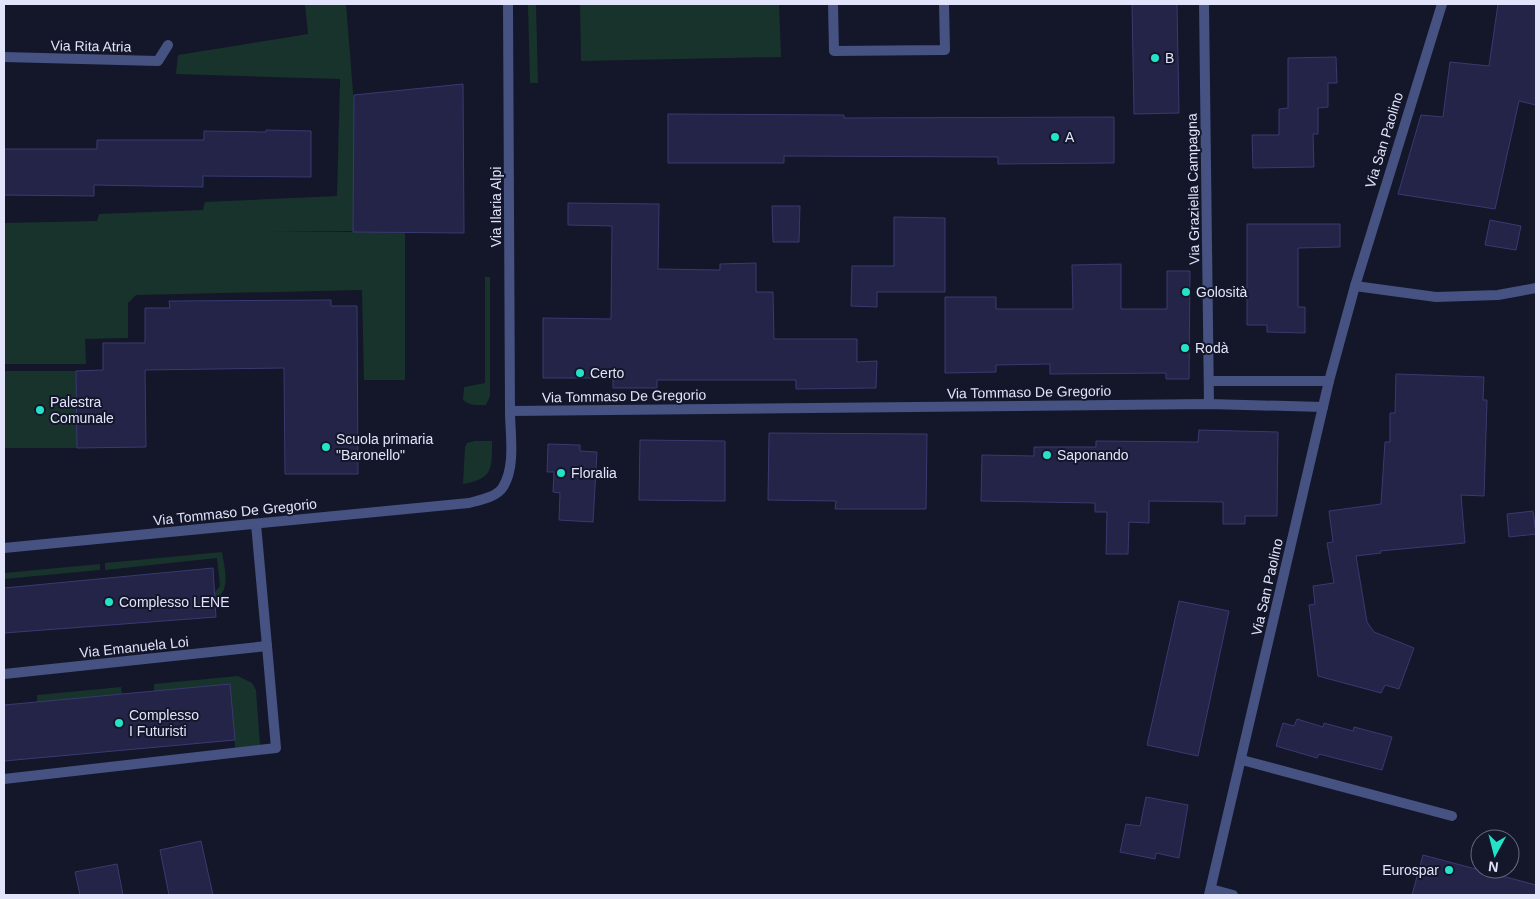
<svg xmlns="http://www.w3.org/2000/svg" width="1540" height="899" font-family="Arial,sans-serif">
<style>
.green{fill:#18332b}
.building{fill:#232448;stroke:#383a71}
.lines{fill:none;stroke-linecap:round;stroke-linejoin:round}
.service{stroke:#455282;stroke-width:10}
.minor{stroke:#455282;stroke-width:10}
.tertiary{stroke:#455282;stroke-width:10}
.poi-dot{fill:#24e3c8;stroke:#141629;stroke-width:2}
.labels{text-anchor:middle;stroke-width:4;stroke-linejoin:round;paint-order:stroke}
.street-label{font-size:14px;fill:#e1e4fb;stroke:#141629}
.poi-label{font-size:14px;fill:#e1e4fb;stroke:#141629;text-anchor:start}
</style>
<rect width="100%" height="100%" fill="#141629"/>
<g class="green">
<path d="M 305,4 L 346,4 L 355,116 L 353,231 L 270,232 L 405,232 L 405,380 L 364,380 L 362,290 L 136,295 L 128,303 L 128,338 L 85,339 L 86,364 L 4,364 L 4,223 L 97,221 L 99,214 L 203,210 L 205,202 L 337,196 L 340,79 L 176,74 L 178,55 L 308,34 Z"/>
<path d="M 528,4 L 536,4 L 538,83 L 530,83 Z"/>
<path d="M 580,4 L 779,4 L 781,57 L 581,61 Z"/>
<path d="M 485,277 L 490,277 L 490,396 L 486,405 C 477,405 470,406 463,400 L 464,387 L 485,383 Z"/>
<path d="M 4,371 L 76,371 L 77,448 L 4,448 Z"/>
<path d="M 475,441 L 492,441 C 492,469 493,479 463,484 L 465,447 L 467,443 Z"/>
<path d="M 222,552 C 224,566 232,592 215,598 L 215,592 L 220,586 L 217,558 L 105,570 L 105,563 Z"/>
<path d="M 100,564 L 100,570 L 4,579 L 4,573 Z"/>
<path d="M 238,676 L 252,683 L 256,690 L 260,745 L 235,748 L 230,684 L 154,691 L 154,684 Z"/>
<path d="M 121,687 L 122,694 L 37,702 L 37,695 Z"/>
</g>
<g class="building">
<path d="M 1132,4 L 1177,4 L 1179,113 L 1134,114 Z"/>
<path d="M 1498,4 L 1536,4 L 1536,105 L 1519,101 L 1495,209 L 1398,194 L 1421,115 L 1443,117 L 1450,62 L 1489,66 Z"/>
<path d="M 1336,57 L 1337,83 L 1328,83 L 1328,107 L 1318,108 L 1318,134 L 1313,134 L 1314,167 L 1253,168 L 1252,135 L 1279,135 L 1279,109 L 1288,108 L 1288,58 Z"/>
<path d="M 463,84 L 464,233 L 353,232 L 354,95 Z"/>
<path d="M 668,114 L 844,115 L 844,118 L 1114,117 L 1114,163 L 998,164 L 998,157 L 784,156 L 784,163 L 668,163 Z"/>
<path d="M 266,130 L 311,131 L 311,177 L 203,176 L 203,187 L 94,185 L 94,196 L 4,195 L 4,149 L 97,149 L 97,140 L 204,140 L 204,131 L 266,132 Z"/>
<path d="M 568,203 L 659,204 L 658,269 L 720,270 L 720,264 L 756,263 L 756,292 L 773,292 L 774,339 L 857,339 L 857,362 L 877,361 L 876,388 L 796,389 L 796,380 L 657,380 L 657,388 L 613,388 L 613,378 L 543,378 L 543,318 L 611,319 L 612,226 L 568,225 Z"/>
<path d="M 772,206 L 800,206 L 799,242 L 773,242 Z"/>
<path d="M 894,217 L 945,218 L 945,292 L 877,292 L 877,307 L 851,306 L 852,266 L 894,266 Z"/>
<path d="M 1490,220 L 1521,226 L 1516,250 L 1485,245 Z"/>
<path d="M 1247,224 L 1340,224 L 1340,247 L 1298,248 L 1298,307 L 1305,307 L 1305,333 L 1267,332 L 1267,325 L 1247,325 Z"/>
<path d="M 1121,264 L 1121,309 L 1167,309 L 1167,271 L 1190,271 L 1189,379 L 1166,379 L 1166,373 L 1050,374 L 1050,364 L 996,365 L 996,372 L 945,373 L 945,297 L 996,297 L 996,309 L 1073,309 L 1072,265 Z"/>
<path d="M 331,300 L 331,306 L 357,306 L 358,474 L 285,474 L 284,368 L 145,370 L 146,447 L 77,448 L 76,371 L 103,370 L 103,343 L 145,343 L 145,308 L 170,308 L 169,301 Z"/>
<path d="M 1396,374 L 1484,377 L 1483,400 L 1487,400 L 1484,496 L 1461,495 L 1465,543 L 1380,551 L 1381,553 L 1356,556 L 1367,622 L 1374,632 L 1414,648 L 1399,689 L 1385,685 L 1381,693 L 1318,676 L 1309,605 L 1315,604 L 1313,586 L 1334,583 L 1327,543 L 1333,542 L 1329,511 L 1381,504 L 1385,442 L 1390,442 L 1390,413 L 1395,413 Z"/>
<path d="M 1199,430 L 1278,432 L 1277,516 L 1245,516 L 1245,524 L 1223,524 L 1223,502 L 1149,501 L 1149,523 L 1129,522 L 1128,554 L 1106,554 L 1107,512 L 1095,512 L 1095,503 L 981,501 L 982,455 L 1034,456 L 1034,447 L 1096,447 L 1096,441 L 1198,442 Z"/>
<path d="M 769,433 L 927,434 L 926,509 L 835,509 L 836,501 L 768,500 Z"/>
<path d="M 640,440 L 725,441 L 725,501 L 639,500 Z"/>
<path d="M 548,444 L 580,445 L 580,451 L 597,452 L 593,522 L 559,520 L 560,493 L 553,492 L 554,472 L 547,472 Z"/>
<path d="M 1533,511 L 1536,534 L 1509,537 L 1507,514 Z"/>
<path d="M 213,568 L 216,617 L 4,633 L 4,588 Z"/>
<path d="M 1179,601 L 1229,611 L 1198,756 L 1147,745 Z"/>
<path d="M 230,684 L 235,740 L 4,761 L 4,705 Z"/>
<path d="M 1297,719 L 1323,727 L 1324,723 L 1353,731 L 1354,727 L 1392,737 L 1382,770 L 1319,754 L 1317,758 L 1276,746 L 1283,723 L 1294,726 Z"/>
<path d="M 1146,797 L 1188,805 L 1179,858 L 1156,853 L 1155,859 L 1120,852 L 1126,824 L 1140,826 Z"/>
<path d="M 201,841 L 213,895 L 169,895 L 160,850 Z"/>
<path d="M 1423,855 L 1536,885 L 1536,895 L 1412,895 Z"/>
<path d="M 117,864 L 123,895 L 80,895 L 75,872 Z"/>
</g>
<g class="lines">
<g class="service">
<path d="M 833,4 L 834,51 L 945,50 L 944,4"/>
<path d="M 1242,760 L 1452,816"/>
<path d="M 4,779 L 276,748 L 267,646"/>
<path d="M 1211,889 L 1233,895"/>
</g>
<g class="minor">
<path d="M 508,4 L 510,411"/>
<path d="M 1204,4 L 1209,404"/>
<path d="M 4,57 L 158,61 L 168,45"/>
<path d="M 1209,381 L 1329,381"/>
<path d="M 4,674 L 267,646 L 256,524"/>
</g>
<g class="tertiary">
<path d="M 1355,286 L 1436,297 L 1498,295 L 1536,288"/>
<path d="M 4,548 L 469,503 C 480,500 497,497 503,487 C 516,466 510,434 510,411 L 1209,404 L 1323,407"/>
<path d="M 1209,895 L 1329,381 L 1355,286 L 1442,4"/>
</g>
</g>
<g class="poi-dot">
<circle cx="1155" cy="58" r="5"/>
<circle cx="1055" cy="137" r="5"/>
<circle cx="1186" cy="292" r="5"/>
<circle cx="1185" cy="348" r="5"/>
<circle cx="580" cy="373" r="5"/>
<circle cx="40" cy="410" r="5"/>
<circle cx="326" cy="447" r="5"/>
<circle cx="1047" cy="455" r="5"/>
<circle cx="561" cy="473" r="5"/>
<circle cx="109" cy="602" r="5"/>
<circle cx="119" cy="723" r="5"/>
<circle cx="1449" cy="870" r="5"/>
</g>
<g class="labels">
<g class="street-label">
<text transform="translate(91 46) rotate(1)" y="5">Via Rita Atria</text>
<text transform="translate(1384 140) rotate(-73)" y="5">Via San Paolino</text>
<text transform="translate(1193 189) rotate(-91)" y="5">Via Graziella Campagna</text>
<text transform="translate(496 207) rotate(-90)" y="5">Via Ilaria Alpi</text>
<text transform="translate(1029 392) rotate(-1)" y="5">Via Tommaso De Gregorio</text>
<text transform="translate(624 396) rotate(-1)" y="5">Via Tommaso De Gregorio</text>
<text transform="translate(235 512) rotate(-6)" y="5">Via Tommaso De Gregorio</text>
<text transform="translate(1267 587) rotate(-77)" y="5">Via San Paolino</text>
<text transform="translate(134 647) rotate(-6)" y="5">Via Emanuela Loi</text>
</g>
<g class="poi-label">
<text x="1165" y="63">B</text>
<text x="1065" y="142">A</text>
<text x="1196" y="297">Golosità</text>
<text x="1195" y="353">Rodà</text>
<text x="590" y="378">Certo</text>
<text x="50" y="407">Palestra<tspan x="50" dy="16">Comunale</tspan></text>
<text x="336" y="444">Scuola primaria<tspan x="336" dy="16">"Baronello"</tspan></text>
<text x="1057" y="460">Saponando</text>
<text x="571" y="478">Floralia</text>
<text x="119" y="607">Complesso LENE</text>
<text x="129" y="720">Complesso<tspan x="129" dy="16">I Futuristi</tspan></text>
<text x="1439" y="875" text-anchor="end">Eurospar</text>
</g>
</g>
<rect width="1540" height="899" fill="none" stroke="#e1e4fb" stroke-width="10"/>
<g transform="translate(1495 854) rotate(187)"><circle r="24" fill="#141629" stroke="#66687d"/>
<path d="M0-4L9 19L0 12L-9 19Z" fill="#24e3c8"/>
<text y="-8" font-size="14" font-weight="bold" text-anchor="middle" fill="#e1e4fb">N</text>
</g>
</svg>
